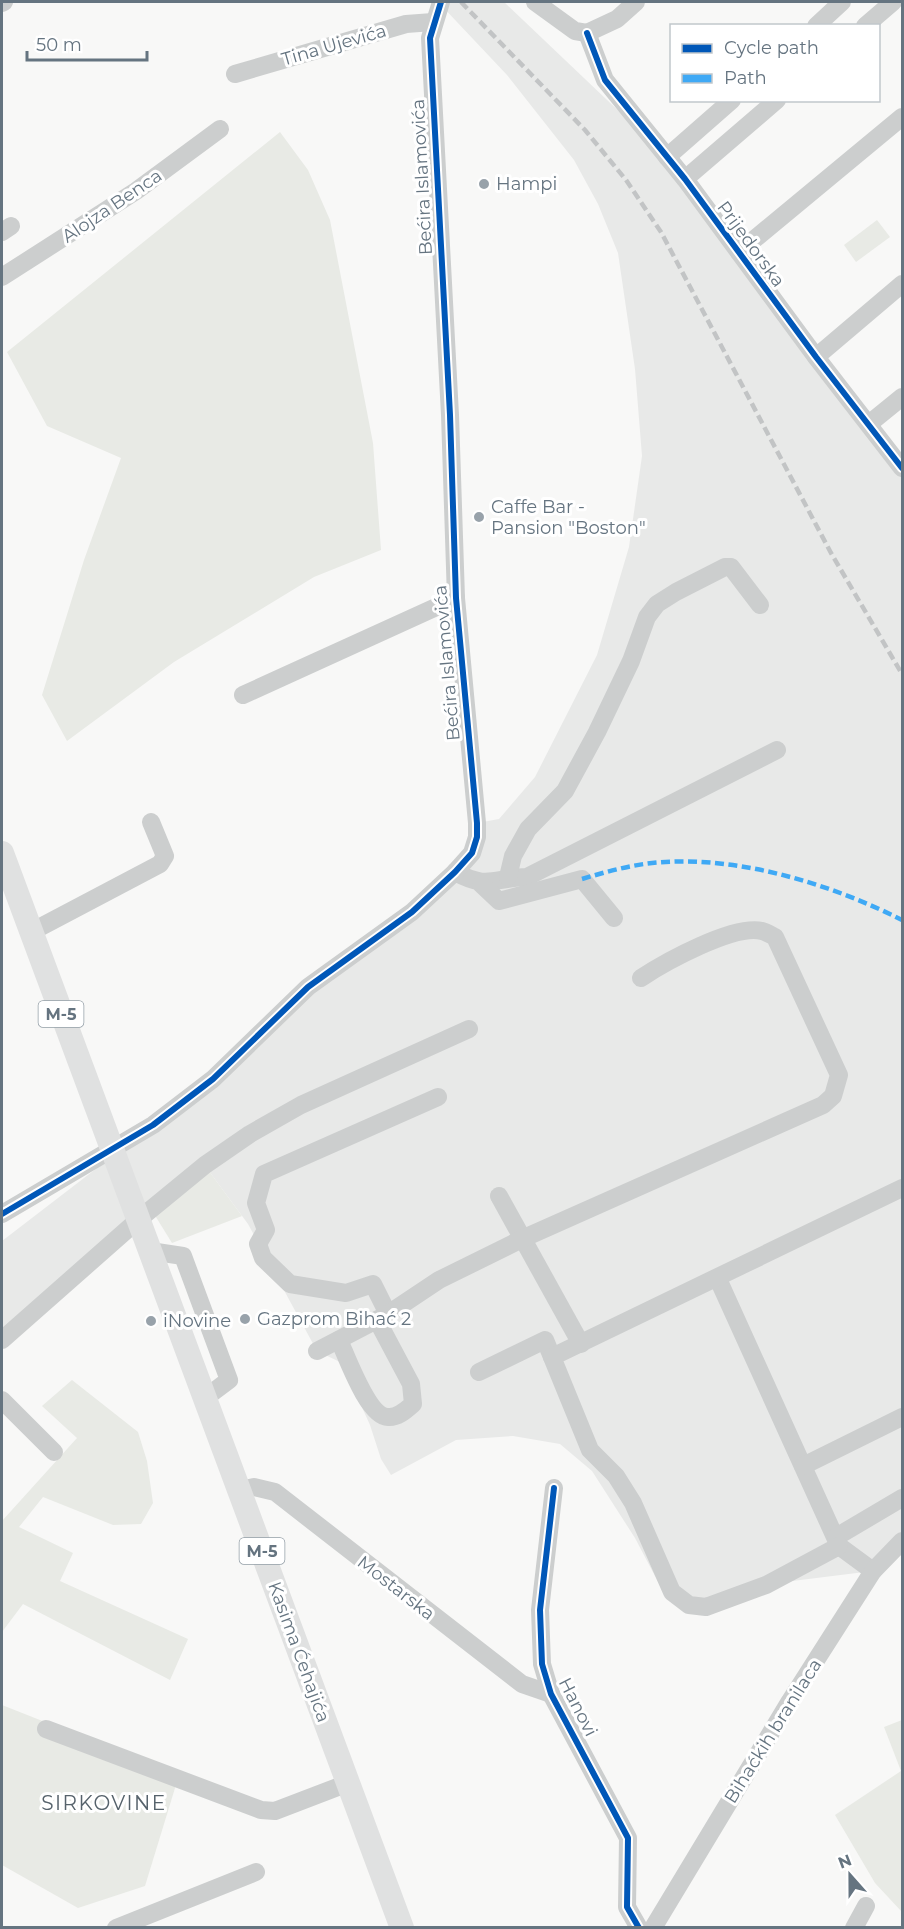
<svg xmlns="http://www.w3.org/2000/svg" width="904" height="1929" font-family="Montserrat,sans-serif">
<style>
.built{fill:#e8e9e8}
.green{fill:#e8eae5}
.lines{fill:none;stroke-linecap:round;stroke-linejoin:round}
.minor{stroke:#cccece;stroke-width:18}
.major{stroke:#e0e1e1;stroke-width:24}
.rail{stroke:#c2c4c5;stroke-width:4.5;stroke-dasharray:9 4.5;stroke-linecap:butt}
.quiet{stroke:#3fa9f5;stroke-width:4.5;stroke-dasharray:9 4.5;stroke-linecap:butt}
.cycleway-casing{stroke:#fff;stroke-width:10}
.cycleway{stroke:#0057b8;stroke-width:6}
.poi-dot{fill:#98a2aa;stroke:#fff;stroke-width:2}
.labels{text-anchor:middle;stroke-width:6;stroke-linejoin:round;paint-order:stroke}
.shield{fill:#fff;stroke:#939ea6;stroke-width:1.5}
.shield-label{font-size:16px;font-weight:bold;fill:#657480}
.street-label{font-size:18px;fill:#657480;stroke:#fff}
.poi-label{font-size:18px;fill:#657480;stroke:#fff;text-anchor:start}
.neighbourhood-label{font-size:20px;letter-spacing:1.5px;fill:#56626b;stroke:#fff}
</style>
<rect width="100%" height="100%" fill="#f8f8f7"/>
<path class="built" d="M 441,2 L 504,2 L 667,157 L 902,468 L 902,1541 L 873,1571 L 776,1583 L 704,1607 L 667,1599 L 635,1538 L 592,1471 L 560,1444 L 513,1436 L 456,1440 L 391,1475 L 381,1459 L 370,1425 L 342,1363 L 317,1351 L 248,1224 L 206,1167 L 2,1340 L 2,1241 L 153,1125 L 455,872 L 477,823 L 499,819 L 535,777 L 597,655 L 629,547 L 642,456 L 635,369 L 618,253 L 598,204 L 574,160 L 507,75 L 440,4 Z"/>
<g class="green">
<path d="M 280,132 L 308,170 L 330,220 L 373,443 L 381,550 L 314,577 L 174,662 L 67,741 L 42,695 L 84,560 L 121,458 L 47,426 L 7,352 Z"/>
<path d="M 877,220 L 890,237 L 856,262 L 844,245 Z"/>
<path d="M 206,1167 L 242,1216 L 172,1243 L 151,1209 Z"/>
<path d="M 72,1380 L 138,1432 L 147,1461 L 153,1503 L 141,1524 L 113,1525 L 43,1497 L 19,1527 L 73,1553 L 60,1581 L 188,1639 L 170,1680 L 23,1604 L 2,1632 L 2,1521 L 77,1438 L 42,1406 Z"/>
<path d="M 2,1705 L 179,1775 L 145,1886 L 78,1908 L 2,1865 Z"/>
<path d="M 902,1720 L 902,1912 L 875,1883 L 835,1815 L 901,1771 L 884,1727 Z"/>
</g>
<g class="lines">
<g class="minor">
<path d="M 535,2 L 575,31 L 587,33"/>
<path d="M 2,3 L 4,2"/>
<path d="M 816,26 L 842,2"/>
<path d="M 865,26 L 893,2"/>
<path d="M 587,33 L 605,80 L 685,179 L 816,357 L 902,468"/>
<path d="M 587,33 L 617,19 L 636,2"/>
<path d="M 235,74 L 406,24 L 433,22"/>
<path d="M 667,157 L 732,100"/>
<path d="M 685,179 L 777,100"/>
<path d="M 2,232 L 11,226"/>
<path d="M 739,252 L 902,117"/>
<path d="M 2,277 L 136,191 L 220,129"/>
<path d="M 816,357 L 902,284"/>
<path d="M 870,423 L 902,397"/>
<path d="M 243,695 L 456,598"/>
<path d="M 455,872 C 488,890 493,878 527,877 L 777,750"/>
<path d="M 508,877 L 513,856 L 528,829 L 565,791 L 597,732 L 631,661 L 647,617 L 657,604 L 676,592 L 725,567 L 731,567 L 760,605"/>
<path d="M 481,884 L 499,901 L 582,879 L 614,918"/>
<path d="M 31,932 L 160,864 L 165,856 L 151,822"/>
<path d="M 499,1196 L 581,1344"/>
<path d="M 2,1214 L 153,1125 L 213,1079 L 308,987 L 412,912 L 455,872 L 472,853 L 477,837 L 477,823 L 456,598 L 450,415 L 430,38 L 441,2"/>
<path d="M 150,1251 L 183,1256 L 229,1380 L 205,1398"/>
<path d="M 718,1279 L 839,1546 L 873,1571"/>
<path d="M 388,1314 L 373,1284 L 346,1293 L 290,1284 L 263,1258 L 258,1244 L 266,1230 L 256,1203 L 264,1174 L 438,1097"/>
<path d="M 2,1340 L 138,1220 L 205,1165 L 250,1134 L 301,1105 L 469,1029"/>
<path d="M 339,1340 C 347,1357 368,1417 388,1417 C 398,1418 406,1410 413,1404 L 411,1384 L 377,1320"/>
<path d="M 317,1351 L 388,1314 L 439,1280 L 524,1238 L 823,1105 L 833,1096 L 839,1075 L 775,937 C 771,935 766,932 762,931 C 734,924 665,962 641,978"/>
<path d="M 479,1372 L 545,1340 L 552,1357"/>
<path d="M 2,1400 L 54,1452"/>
<path d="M 803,1466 L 902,1417"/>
<path d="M 554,1488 L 540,1610 L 542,1664 L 551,1694 L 628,1838 L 627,1907 L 639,1928"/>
<path d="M 240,1490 L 254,1487 L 275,1492 L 522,1684 L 551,1694"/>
<path d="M 836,1537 L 902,1498"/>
<path d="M 839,1546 L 766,1585 L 706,1607 L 689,1605 L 672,1592 L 633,1503 L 616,1476 L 590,1450 L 552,1357 L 902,1188"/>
<path d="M 46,1729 L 261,1810 L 275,1811 L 348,1783"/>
<path d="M 116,1928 L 256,1872"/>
<path d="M 653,1928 L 790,1701 L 873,1571 L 902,1541"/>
<path d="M 854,1928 L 866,1906"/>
</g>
<path class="major" d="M 2,853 L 402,1928"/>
<path class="rail" d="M 461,2 L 585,130 L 626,180 L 661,232 L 831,553 L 902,674"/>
<path class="quiet" d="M 582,879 C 602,873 623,867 644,864 C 728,852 829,883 902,920"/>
<g class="cycleway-casing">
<g id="cycleway">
<path d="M 587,33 L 605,80 L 685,179 L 816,357 L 902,468"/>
<path d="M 2,1214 L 153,1125 L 213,1079 L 308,987 L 412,912 L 455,872 L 472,853 L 477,837 L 477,823 L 456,598 L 450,415 L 430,38 L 441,2"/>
<path d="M 554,1488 L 540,1610 L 542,1664 L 551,1694 L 628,1838 L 627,1907 L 639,1928"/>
</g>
</g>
<use href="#cycleway" class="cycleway"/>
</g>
<g class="poi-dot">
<circle cx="484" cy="184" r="6"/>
<circle cx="479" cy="517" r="6"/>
<circle cx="245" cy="1319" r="6"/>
<circle cx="151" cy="1321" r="6"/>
</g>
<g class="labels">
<g class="shield">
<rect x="38.5" y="1001" width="45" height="26" rx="4.5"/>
<rect x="239.5" y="1538" width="45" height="26" rx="4.5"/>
</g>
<g class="shield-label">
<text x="61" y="1020">M-5</text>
<text x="262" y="1557">M-5</text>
</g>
<g class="street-label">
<text transform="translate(334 45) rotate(-16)" y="6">Tina Ujevića</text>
<text transform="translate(422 177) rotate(-93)" y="6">Bećira Islamovića</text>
<text transform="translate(112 206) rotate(-34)" y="6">Alojza Benca</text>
<text transform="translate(751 244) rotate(54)" y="6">Prijedorska</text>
<text transform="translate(447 663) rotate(-95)" y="6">Bećira Islamovića</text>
<text transform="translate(396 1588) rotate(38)" y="6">Mostarska</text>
<text transform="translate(299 1652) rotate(70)" y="6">Kasima Ćehajića</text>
<text transform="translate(578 1707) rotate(63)" y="6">Hanovi</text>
<text transform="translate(773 1731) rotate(-58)" y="6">Bihaćkih branilaca</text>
</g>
<g class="poi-label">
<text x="496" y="190">Hampi</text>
<text x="491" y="513">Caffe Bar -<tspan x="491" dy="21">Pansion "Boston"</tspan></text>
<text x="257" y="1325">Gazprom Bihać 2</text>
<text x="163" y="1327">iNovine</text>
</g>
<g class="neighbourhood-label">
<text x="104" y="1810">SIRKOVINE</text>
</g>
</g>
<rect width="904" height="1929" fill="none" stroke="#657480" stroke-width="6"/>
<rect x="670" y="24" width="210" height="78" fill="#ffffff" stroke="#c1c7cc" stroke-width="1.5"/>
<rect x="682" y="44" width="30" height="9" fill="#0057b8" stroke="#c1c7cc" stroke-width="1.5"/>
<text x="724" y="54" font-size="18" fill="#657480">Cycle path</text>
<rect x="682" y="74" width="30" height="9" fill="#3fa9f5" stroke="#c1c7cc" stroke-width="1.5"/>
<text x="724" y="84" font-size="18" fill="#657480">Path</text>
<g transform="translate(850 1875) rotate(339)" stroke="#ffffff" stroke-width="4.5" paint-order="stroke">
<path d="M0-4.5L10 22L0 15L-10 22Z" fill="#657480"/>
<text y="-9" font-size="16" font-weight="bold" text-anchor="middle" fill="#657480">N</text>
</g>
<path d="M27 51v9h120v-9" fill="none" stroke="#657480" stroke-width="3"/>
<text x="36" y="51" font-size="18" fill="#657480" stroke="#ffffff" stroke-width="4.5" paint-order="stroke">50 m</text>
</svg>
